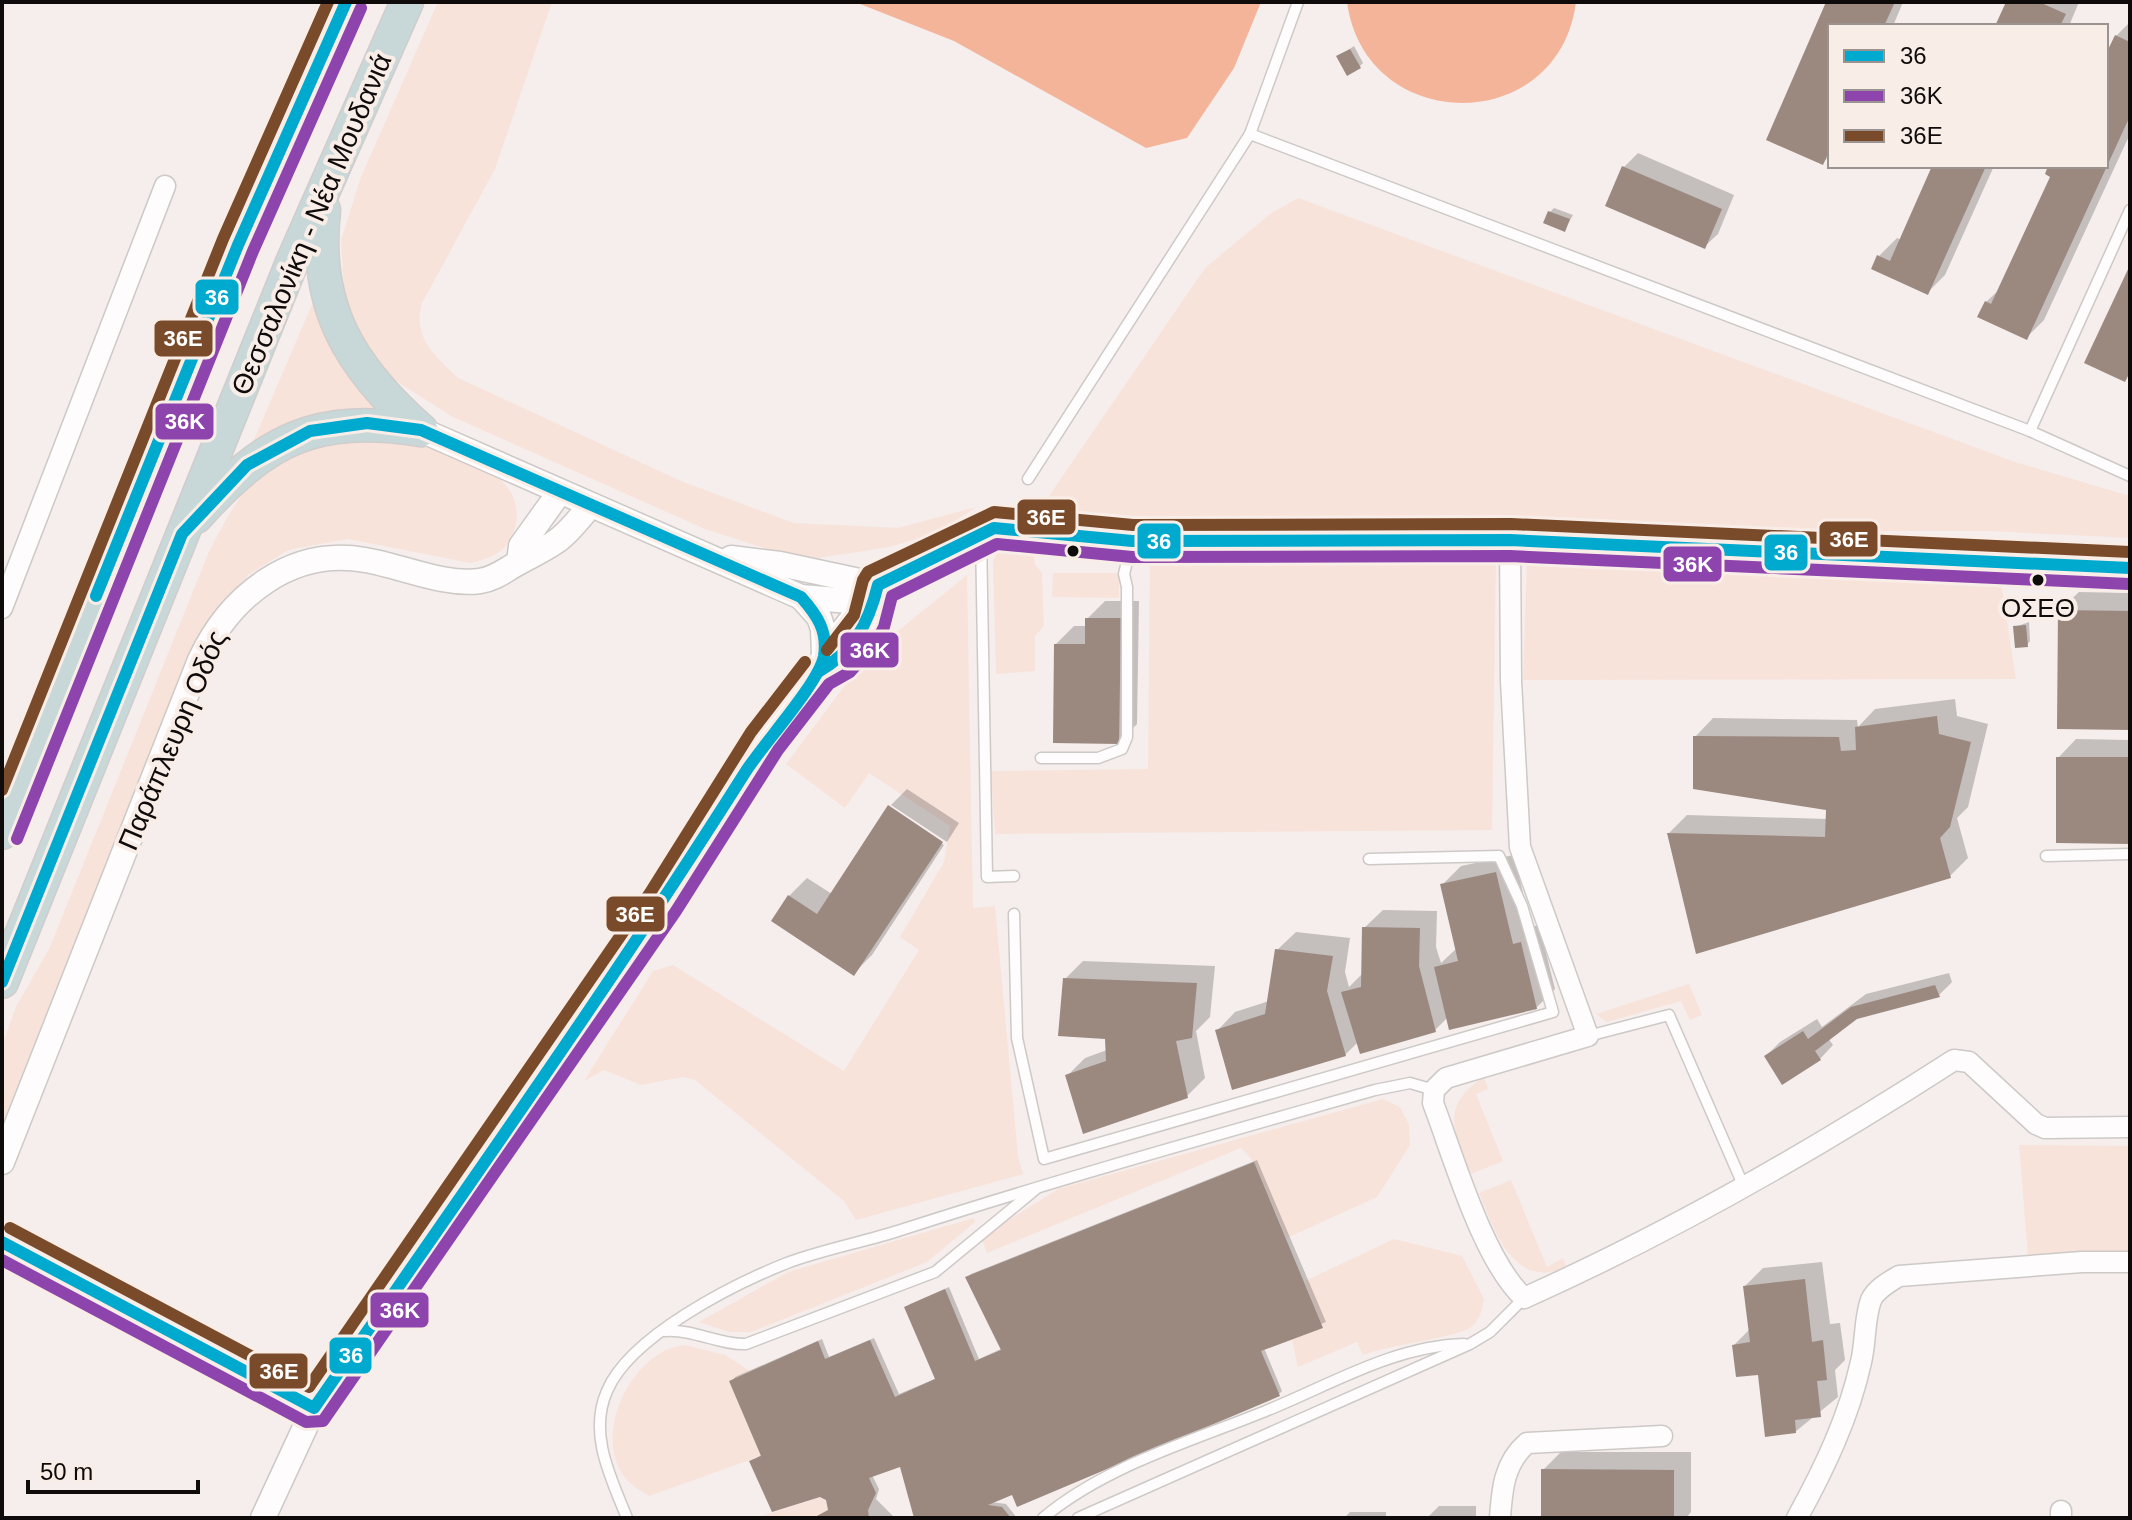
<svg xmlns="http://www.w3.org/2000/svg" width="2132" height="1520" font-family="Helvetica,sans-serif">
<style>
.green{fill:#f8e3db}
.water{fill:#f4b49a}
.shadow{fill:#0003}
.building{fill:#9b8980}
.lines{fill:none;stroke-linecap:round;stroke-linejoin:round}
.service-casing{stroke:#cdc9c7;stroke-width:13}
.minor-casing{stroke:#cdc9c7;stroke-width:23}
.tertiary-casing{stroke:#cdc9c7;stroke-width:27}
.trunk-casing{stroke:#d0cdcc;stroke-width:35}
.service{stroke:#fefcfc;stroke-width:10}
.minor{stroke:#fefcfc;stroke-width:20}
.tertiary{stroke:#fefcfc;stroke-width:24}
.trunk{stroke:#c8d7d7;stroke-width:32}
.bus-1-casing{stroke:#f9ede8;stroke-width:18}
.bus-2-casing{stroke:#f9ede8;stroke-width:18}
.bus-3-casing{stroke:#f9ede8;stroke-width:18}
.bus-1{stroke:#00a9ce;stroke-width:12}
.bus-2{stroke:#8e44ad;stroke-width:12}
.bus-3{stroke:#7a4b2a;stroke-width:12}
.bus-dot{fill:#0f0b0a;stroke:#f9ede8;stroke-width:3}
.labels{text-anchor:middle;stroke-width:8;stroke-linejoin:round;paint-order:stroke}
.bus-label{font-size:26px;fill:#0f0b0a;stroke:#f9ede8}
.street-label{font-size:28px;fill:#0f0b0a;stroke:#f9ede8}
.line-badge{stroke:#f9ede8;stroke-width:3}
.badge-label{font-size:22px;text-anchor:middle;font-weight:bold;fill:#fff}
</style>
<rect width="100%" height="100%" fill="#f5eeec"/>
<g class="green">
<path d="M 438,2 L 552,2 L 495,169 L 422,303 C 412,337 435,356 458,378 L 683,482 L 794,523 L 898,528 L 976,507 L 939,532 L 889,547 L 818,558 L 773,551 L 705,529 L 453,417 L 391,378 L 375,361 L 350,313 L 344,291 L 341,240 L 361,177 Z"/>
<path d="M 1298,198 L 2015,462 L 2130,496 L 2130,538 L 1989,531 L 1263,531 L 1064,523 L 1049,496 L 1205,268 L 1270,214 Z"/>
<path d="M 316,295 L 391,411 C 337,401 295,422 250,449 Z"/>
<path d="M 392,432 C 435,449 531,465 515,528 C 510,550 491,559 470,563 L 348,539 L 288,550 L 248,575 L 218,612 L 2,1131 L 2,1045 L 16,1007 L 50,947 L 208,554 C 223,524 254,464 288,452 C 320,440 359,439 392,432 Z"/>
<path d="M 997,553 L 1034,553 L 1035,565 L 1042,573 L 1044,626 L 1035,636 L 1035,671 L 996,674 L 993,561 Z"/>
<path d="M 1150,556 L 1496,558 L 1492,830 L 995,834 L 991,771 L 1148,769 Z"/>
<path d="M 1527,560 L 1743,561 L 2001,583 L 2016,679 L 1523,680 Z"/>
<path d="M 1053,573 L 1119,573 L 1119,598 L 1052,597 Z"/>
<path d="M 967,575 L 973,908 L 995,906 L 1018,1156 L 1023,1174 L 856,1220 L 844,1201 L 695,1080 L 683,1077 L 641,1085 L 604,1070 L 584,1081 L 653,971 L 673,965 L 844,1071 L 919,950 L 900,937 L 944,862 L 950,826 L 869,773 L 845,808 L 786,764 L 854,673 L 877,648 Z"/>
<path d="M 1689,984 L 1702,1015 L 1690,1020 L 1681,1001 L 1607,1022 L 1596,1014 Z"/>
<path d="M 1484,1077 L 1488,1089 L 1476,1094 L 1503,1161 L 1471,1174 C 1454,1133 1439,1106 1484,1077 Z"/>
<path d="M 1383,1099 L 1400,1107 L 1409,1125 L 1410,1145 L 1377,1197 L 1287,1238 L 1254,1162 L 1241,1148 L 987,1253 L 981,1237 L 1058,1189 Z"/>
<path d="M 2019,1145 L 2130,1146 L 2130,1256 L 2028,1257 Z"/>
<path d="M 1511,1180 L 1547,1267 L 1563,1258 L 1566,1267 C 1514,1291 1494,1230 1479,1193 Z"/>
<path d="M 974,1218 L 975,1222 L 927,1262 L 751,1332 L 729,1332 L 699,1322 L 788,1272 Z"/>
<path d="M 1394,1239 L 1462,1256 L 1484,1299 C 1482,1310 1480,1320 1471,1327 C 1457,1338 1387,1345 1363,1355 L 1357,1342 L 1298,1367 L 1292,1340 L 1323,1328 L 1305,1281 Z"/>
<path d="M 685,1345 L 725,1355 L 750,1371 L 729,1381 L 761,1456 L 649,1496 C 643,1492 634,1487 629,1482 C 588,1440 631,1350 685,1345 Z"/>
<path d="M 820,1497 L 826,1500 L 828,1510 L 814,1518 L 756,1518 Z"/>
</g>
<g class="water">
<path d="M 855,2 L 1261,2 L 1234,68 L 1187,138 L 1146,148 L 954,41 Z"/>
<path d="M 1347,2 L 1576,2 C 1559,137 1365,136 1347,2 Z"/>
</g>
<g class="shadow">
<path d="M 1828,2 L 1903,2 L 1893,26 L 1830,26 L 1830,155 L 1823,163 Z"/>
<path d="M 2008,2 L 2079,2 L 2069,26 L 1997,26 Z"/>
<path d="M 2130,22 L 2130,134 L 2044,320 L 2026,338 L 1986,302 L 2001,288 L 2053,176 L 2051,166 L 2106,166 L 2106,58 L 2116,36 Z"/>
<path d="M 1354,46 L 1363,63 L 1359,67 L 1338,57 Z"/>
<path d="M 1638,153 L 1734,195 L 1718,234 L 1704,247 L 1607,205 L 1624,167 Z"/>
<path d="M 1934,166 L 1994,166 L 1945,275 L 1927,293 L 1879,256 L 1897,238 L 1901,240 Z"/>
<path d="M 1554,208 L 1573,215 L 1565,229 L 1550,212 Z"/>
<path d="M 2079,592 L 2130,593 L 2130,728 L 2060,610 Z"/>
<path d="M 1105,601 L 1139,601 L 1137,724 L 1119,742 L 1056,644 L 1074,626 L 1087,626 L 1087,619 Z"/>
<path d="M 2029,622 L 2030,641 L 2027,645 L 2015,627 Z"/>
<path d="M 1955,699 L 1957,716 L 1988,724 L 1968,807 L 1957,818 L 1968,858 L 1950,876 L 1669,833 L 1687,815 L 1828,819 L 1828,809 L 1695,737 L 1713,718 L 1857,720 L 1858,727 L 1875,709 Z"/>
<path d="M 2076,739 L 2130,740 L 2130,842 L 2058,758 Z"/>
<path d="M 907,789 L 959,823 L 947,842 L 891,805 Z"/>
<path d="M 890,806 L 890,810 L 944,845 L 872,955 L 854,973 L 789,896 L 807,878 L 832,894 Z"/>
<path d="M 1514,855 L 1531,927 L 1539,925 L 1555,989 L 1536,1008 L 1448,1017 L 1435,1030 L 1358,1042 L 1345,1055 L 1217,1031 L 1235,1012 L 1269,1001 L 1277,950 L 1296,932 L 1350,938 L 1345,972 L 1349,987 L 1362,974 L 1364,928 L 1383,910 L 1437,911 L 1436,947 L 1441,963 L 1457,948 L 1442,885 L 1461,866 Z"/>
<path d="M 1083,961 L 1215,966 L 1210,1017 L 1196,1031 L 1205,1078 L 1187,1096 L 1067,1076 L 1085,1058 L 1107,1050 L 1107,1037 L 1065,979 Z"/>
<path d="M 1949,973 L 1952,982 L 1939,995 L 1856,1017 L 1828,1038 L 1833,1045 L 1820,1059 L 1766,1056 L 1780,1042 L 1817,1019 L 1822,1027 L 1866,994 Z"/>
<path d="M 1257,1160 L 1326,1322 L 1264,1348 L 1282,1391 L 1279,1394 L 991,1502 L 1006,1504 L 1017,1518 L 915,1518 L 901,1464 L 872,1475 L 879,1489 L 876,1499 L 895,1518 L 820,1518 L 838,1506 L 751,1461 L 763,1454 L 732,1381 L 735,1377 L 822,1339 L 829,1357 L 874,1338 L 899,1394 L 937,1378 L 906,1308 L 910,1304 L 949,1287 L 979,1359 L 1003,1348 L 967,1278 L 971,1274 Z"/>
<path d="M 1822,1262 L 1830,1324 L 1840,1323 L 1845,1360 L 1835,1370 L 1838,1397 L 1795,1432 L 1760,1373 L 1734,1345 L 1750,1329 L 1745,1286 L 1763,1268 Z"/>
<path d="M 1561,1452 L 1691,1452 L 1691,1512 L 1686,1518 L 1543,1518 L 1543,1470 Z"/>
<path d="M 1439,1506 L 1476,1506 L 1476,1518 L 1427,1518 Z"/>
<path d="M 1350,1512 L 1386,1512 L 1386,1518 L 1344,1518 Z"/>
</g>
<g class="building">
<path d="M 1826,2 L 1895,2 L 1884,26 L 1830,26 L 1830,149 L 1823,165 L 1766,140 Z"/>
<path d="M 2006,2 L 2039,2 L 2066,14 L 2060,26 L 1995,26 Z"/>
<path d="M 2115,35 L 2130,42 L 2130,116 L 2027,340 L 1977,317 L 1985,301 L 1991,304 L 2050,177 L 2045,174 L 2048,166 L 2106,166 L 2106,54 Z"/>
<path d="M 1350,49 L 1361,68 L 1347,76 L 1336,56 Z"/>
<path d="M 1622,166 L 1722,209 L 1705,249 L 1605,206 Z"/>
<path d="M 1932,166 L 1986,166 L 1928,295 L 1871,269 L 1877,255 L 1890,261 Z"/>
<path d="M 1548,211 L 1570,219 L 1565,232 L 1543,223 Z"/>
<path d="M 2130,265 L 2130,372 L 2125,382 L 2084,363 Z"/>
<path d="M 2058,610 L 2130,611 L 2130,730 L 2057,729 Z"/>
<path d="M 1085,618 L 1121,618 L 1119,744 L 1053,743 L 1054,644 L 1085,644 Z"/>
<path d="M 2026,625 L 2028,647 L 2015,648 L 2013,626 Z"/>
<path d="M 1937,716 L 1939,734 L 1971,742 L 1950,827 L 1940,838 L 1951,878 L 1696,954 L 1667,833 L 1825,837 L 1826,810 L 1693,789 L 1693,736 L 1839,737 L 1841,751 L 1856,750 L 1855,727 Z"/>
<path d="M 2056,757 L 2130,757 L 2130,844 L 2056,843 Z"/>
<path d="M 888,805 L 943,842 L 854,976 L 771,921 L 788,895 L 817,914 Z"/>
<path d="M 1496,872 L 1513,944 L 1521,942 L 1537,1009 L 1449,1030 L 1434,967 L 1458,961 L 1440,884 Z"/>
<path d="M 1362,927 L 1420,928 L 1419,966 L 1436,1032 L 1360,1054 L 1341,992 L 1361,987 Z"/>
<path d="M 1275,949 L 1333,956 L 1327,991 L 1346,1056 L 1232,1090 L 1215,1030 L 1265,1014 Z"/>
<path d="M 1063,978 L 1197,983 L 1192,1038 L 1176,1041 L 1188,1098 L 1083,1134 L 1065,1075 L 1106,1061 L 1105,1039 L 1058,1036 Z"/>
<path d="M 1935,985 L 1940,997 L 1857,1019 L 1815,1051 L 1821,1060 L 1782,1085 L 1764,1056 L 1803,1031 L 1808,1039 L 1851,1007 Z"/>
<path d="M 1254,1162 L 1323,1328 L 1261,1351 L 1280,1396 L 1017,1507 L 1012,1495 L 988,1505 L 1002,1507 L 1011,1518 L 914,1518 L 900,1467 L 869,1478 L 876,1493 L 868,1510 L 869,1518 L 813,1518 L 828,1510 L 826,1500 L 820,1497 L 772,1512 L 749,1461 L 761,1456 L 729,1381 L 818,1341 L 825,1359 L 870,1340 L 895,1397 L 935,1379 L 904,1307 L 945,1289 L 975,1361 L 1001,1350 L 965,1277 Z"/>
<path d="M 1805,1279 L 1812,1342 L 1823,1340 L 1827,1380 L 1817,1381 L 1821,1417 L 1795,1420 L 1796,1433 L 1765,1437 L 1758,1375 L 1736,1377 L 1732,1345 L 1750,1342 L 1743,1286 Z"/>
<path d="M 1541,1469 L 1674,1470 L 1674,1518 L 1541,1518 Z"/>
</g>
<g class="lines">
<g class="service-casing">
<g id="service">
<path d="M 1250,134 L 2030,431 L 2130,476"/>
<path d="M 2030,431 L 2130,210"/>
<path d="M 1028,479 L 1250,134 L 1298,2"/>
<path d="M 981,536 L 987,877 L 1014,876"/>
<path d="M 1041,758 L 1098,758 L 1122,749 L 1127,737 L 1127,587 L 1124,574 L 1132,541"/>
<path d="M 2046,856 L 2130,854"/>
<path d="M 1014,914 L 1017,1038 L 1044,1159 L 1553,1012 L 1522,906 L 1499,856 L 1369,859"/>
<path d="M 1588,1036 L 1669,1015 L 1744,1187"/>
<path d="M 665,1331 C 694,1329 719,1345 746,1344 L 935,1272 L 1036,1189"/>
<path d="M 627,1518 C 611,1478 588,1434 607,1391 C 630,1336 734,1284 787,1263 C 824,1249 865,1242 904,1229 C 1059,1179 1217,1135 1375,1090 L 1410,1083 L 1434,1090"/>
<path d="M 1043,1518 C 1106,1465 1193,1441 1268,1410 C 1332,1384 1394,1346 1464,1344"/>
<path d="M 1078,1518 L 1470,1344 L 1490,1332 L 1524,1298"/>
</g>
</g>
<g class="minor-casing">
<g id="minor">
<path d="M 1510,540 L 1511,681 L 1520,847 L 1588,1036 L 1446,1078 L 1434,1090 L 1433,1103 C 1454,1158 1483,1260 1524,1298 C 1674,1231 1816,1149 1954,1060 L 1969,1062 L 2036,1124 L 2045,1128 L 2130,1127"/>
<path d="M 2,608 L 165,186"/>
<path d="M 2061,1511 L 2061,1518"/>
<path d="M 1500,1518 C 1502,1489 1504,1463 1527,1443 L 1662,1436"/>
<path d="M 1797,1518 C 1824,1469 1849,1417 1861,1362 C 1866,1342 1864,1319 1871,1300 C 1876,1289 1889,1282 1899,1276 L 2082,1262 L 2130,1262"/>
</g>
</g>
<g class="tertiary-casing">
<g id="tertiary">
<path d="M 421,430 L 801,597 L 850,601 L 994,528 L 1132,541 L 1510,540 L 2130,568"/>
<path d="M 731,558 L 780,564 L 878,585"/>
<path d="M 519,562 L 521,546 L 559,493"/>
<path d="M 824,655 L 872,593"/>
<path d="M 818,672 C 859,650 868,628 878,585"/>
<path d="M 2,1162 L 200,660 C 230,596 291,547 365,560 C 402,566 443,586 480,581 C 495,579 505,570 518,563 C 557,542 560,543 589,507"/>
<path d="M 2,1242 L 314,1408"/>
<path d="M 263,1518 L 314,1408 L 663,902 L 765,741 L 818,672 L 824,655 L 823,629 L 819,617 L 801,597"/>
</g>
</g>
<g class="trunk-casing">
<g id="trunk">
<path d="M 324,210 C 313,307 350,367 421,430"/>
<path d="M 196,517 C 267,438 315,414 421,430"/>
<path d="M 2,833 L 238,245 L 346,2"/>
<path d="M 2,982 L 293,260 L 407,2"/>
</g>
</g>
<use href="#service" class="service"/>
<use href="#minor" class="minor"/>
<use href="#tertiary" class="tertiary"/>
<use href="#trunk" class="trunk"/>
<g class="bus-1-casing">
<g id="bus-1">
<path d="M 96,596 L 238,245 L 346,2"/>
<path d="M 818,672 C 854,651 868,625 878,585 L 994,528 L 1132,541 L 1510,540 L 2130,568"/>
<path d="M 2,982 L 182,534 L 247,465 L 310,431 L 367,423 L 421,430 L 801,597 C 817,615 828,631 824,656 C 819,683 764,743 746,771 C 609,988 460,1197 314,1408 L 2,1242"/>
</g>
</g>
<g class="bus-2-casing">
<g id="bus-2">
<path d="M 17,839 L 253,251 L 361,8"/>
<path d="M 2,1260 L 306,1422 L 323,1421 L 676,911 L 778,750 L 829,684 L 850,672 L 875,644 L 884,627 L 892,596 L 997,544 L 1132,557 L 1510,556 L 2129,584"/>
</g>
</g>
<g class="bus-3-casing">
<g id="bus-3">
<path d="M 827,650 L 854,615 L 863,580 L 868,572 L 994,512 L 1133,525 L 1511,524 L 2130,552"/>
<path d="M 2,790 L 223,239 L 328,2"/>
<path d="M 10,1228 L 309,1387 L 650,893 L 751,732 L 805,662"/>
</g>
</g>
<use href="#bus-1" class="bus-1"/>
<use href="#bus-2" class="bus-2"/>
<use href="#bus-3" class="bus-3"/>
</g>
<g class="bus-dot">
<circle cx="1073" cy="551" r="7"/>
<circle cx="2038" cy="580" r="7"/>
</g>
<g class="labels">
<g class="bus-label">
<text x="2038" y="617">ΟΣΕΘ</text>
</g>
<g class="street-label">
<text transform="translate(311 224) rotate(-67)" y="10">Θεσσαλονίκη - Νέα Μουδανιά</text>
<text transform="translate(172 740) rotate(-67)" y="10">Παράπλευρη Οδός</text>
</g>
</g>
<g class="line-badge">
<rect x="194" y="278" width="46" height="38" rx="8" fill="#00a9ce"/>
<rect x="153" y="319" width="61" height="39" rx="8" fill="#7a4b2a"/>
<rect x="154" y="402" width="61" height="39" rx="8" fill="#8e44ad"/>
<rect x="1016" y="498" width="61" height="38" rx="8" fill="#7a4b2a"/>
<rect x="1818" y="520" width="61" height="38" rx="8" fill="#7a4b2a"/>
<rect x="1136" y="522" width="46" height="38" rx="8" fill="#00a9ce"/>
<rect x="1763" y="533" width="46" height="39" rx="8" fill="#00a9ce"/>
<rect x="1662" y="545" width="61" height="38" rx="8" fill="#8e44ad"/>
<rect x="839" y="631" width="61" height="38" rx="8" fill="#8e44ad"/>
<rect x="605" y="895" width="61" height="38" rx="8" fill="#7a4b2a"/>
<rect x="369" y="1291" width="61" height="38" rx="8" fill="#8e44ad"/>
<rect x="328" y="1336" width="45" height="39" rx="8" fill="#00a9ce"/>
<rect x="248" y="1352" width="61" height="38" rx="8" fill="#7a4b2a"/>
</g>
<g class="badge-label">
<text x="217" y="305">36</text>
<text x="183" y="346">36Ε</text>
<text x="185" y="429">36Κ</text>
<text x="1046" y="525">36Ε</text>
<text x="1849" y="547">36Ε</text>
<text x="1159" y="549">36</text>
<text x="1786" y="560">36</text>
<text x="1693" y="572">36Κ</text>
<text x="870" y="658">36Κ</text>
<text x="635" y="922">36Ε</text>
<text x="400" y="1318">36Κ</text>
<text x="351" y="1363">36</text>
<text x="279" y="1379">36Ε</text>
</g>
<rect width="2132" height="1520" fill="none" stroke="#0f0b0a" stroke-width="8"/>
<rect x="1828" y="24" width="280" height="144" fill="#f9ede8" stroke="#9b938f" stroke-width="2"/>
<rect x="1844" y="50" width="40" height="12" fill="#00a9ce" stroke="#9b938f" stroke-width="2"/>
<text x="1900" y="64" font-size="24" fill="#0f0b0a">36</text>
<rect x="1844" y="90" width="40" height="12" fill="#8e44ad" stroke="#9b938f" stroke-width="2"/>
<text x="1900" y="104" font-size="24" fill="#0f0b0a">36Κ</text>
<rect x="1844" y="130" width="40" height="12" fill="#7a4b2a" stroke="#9b938f" stroke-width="2"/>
<text x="1900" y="144" font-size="24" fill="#0f0b0a">36Ε</text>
<path d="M28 1480v12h170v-12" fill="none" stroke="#0f0b0a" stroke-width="4"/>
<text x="40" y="1480" font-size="24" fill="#0f0b0a" stroke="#f9ede8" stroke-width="6" paint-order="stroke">50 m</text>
</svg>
